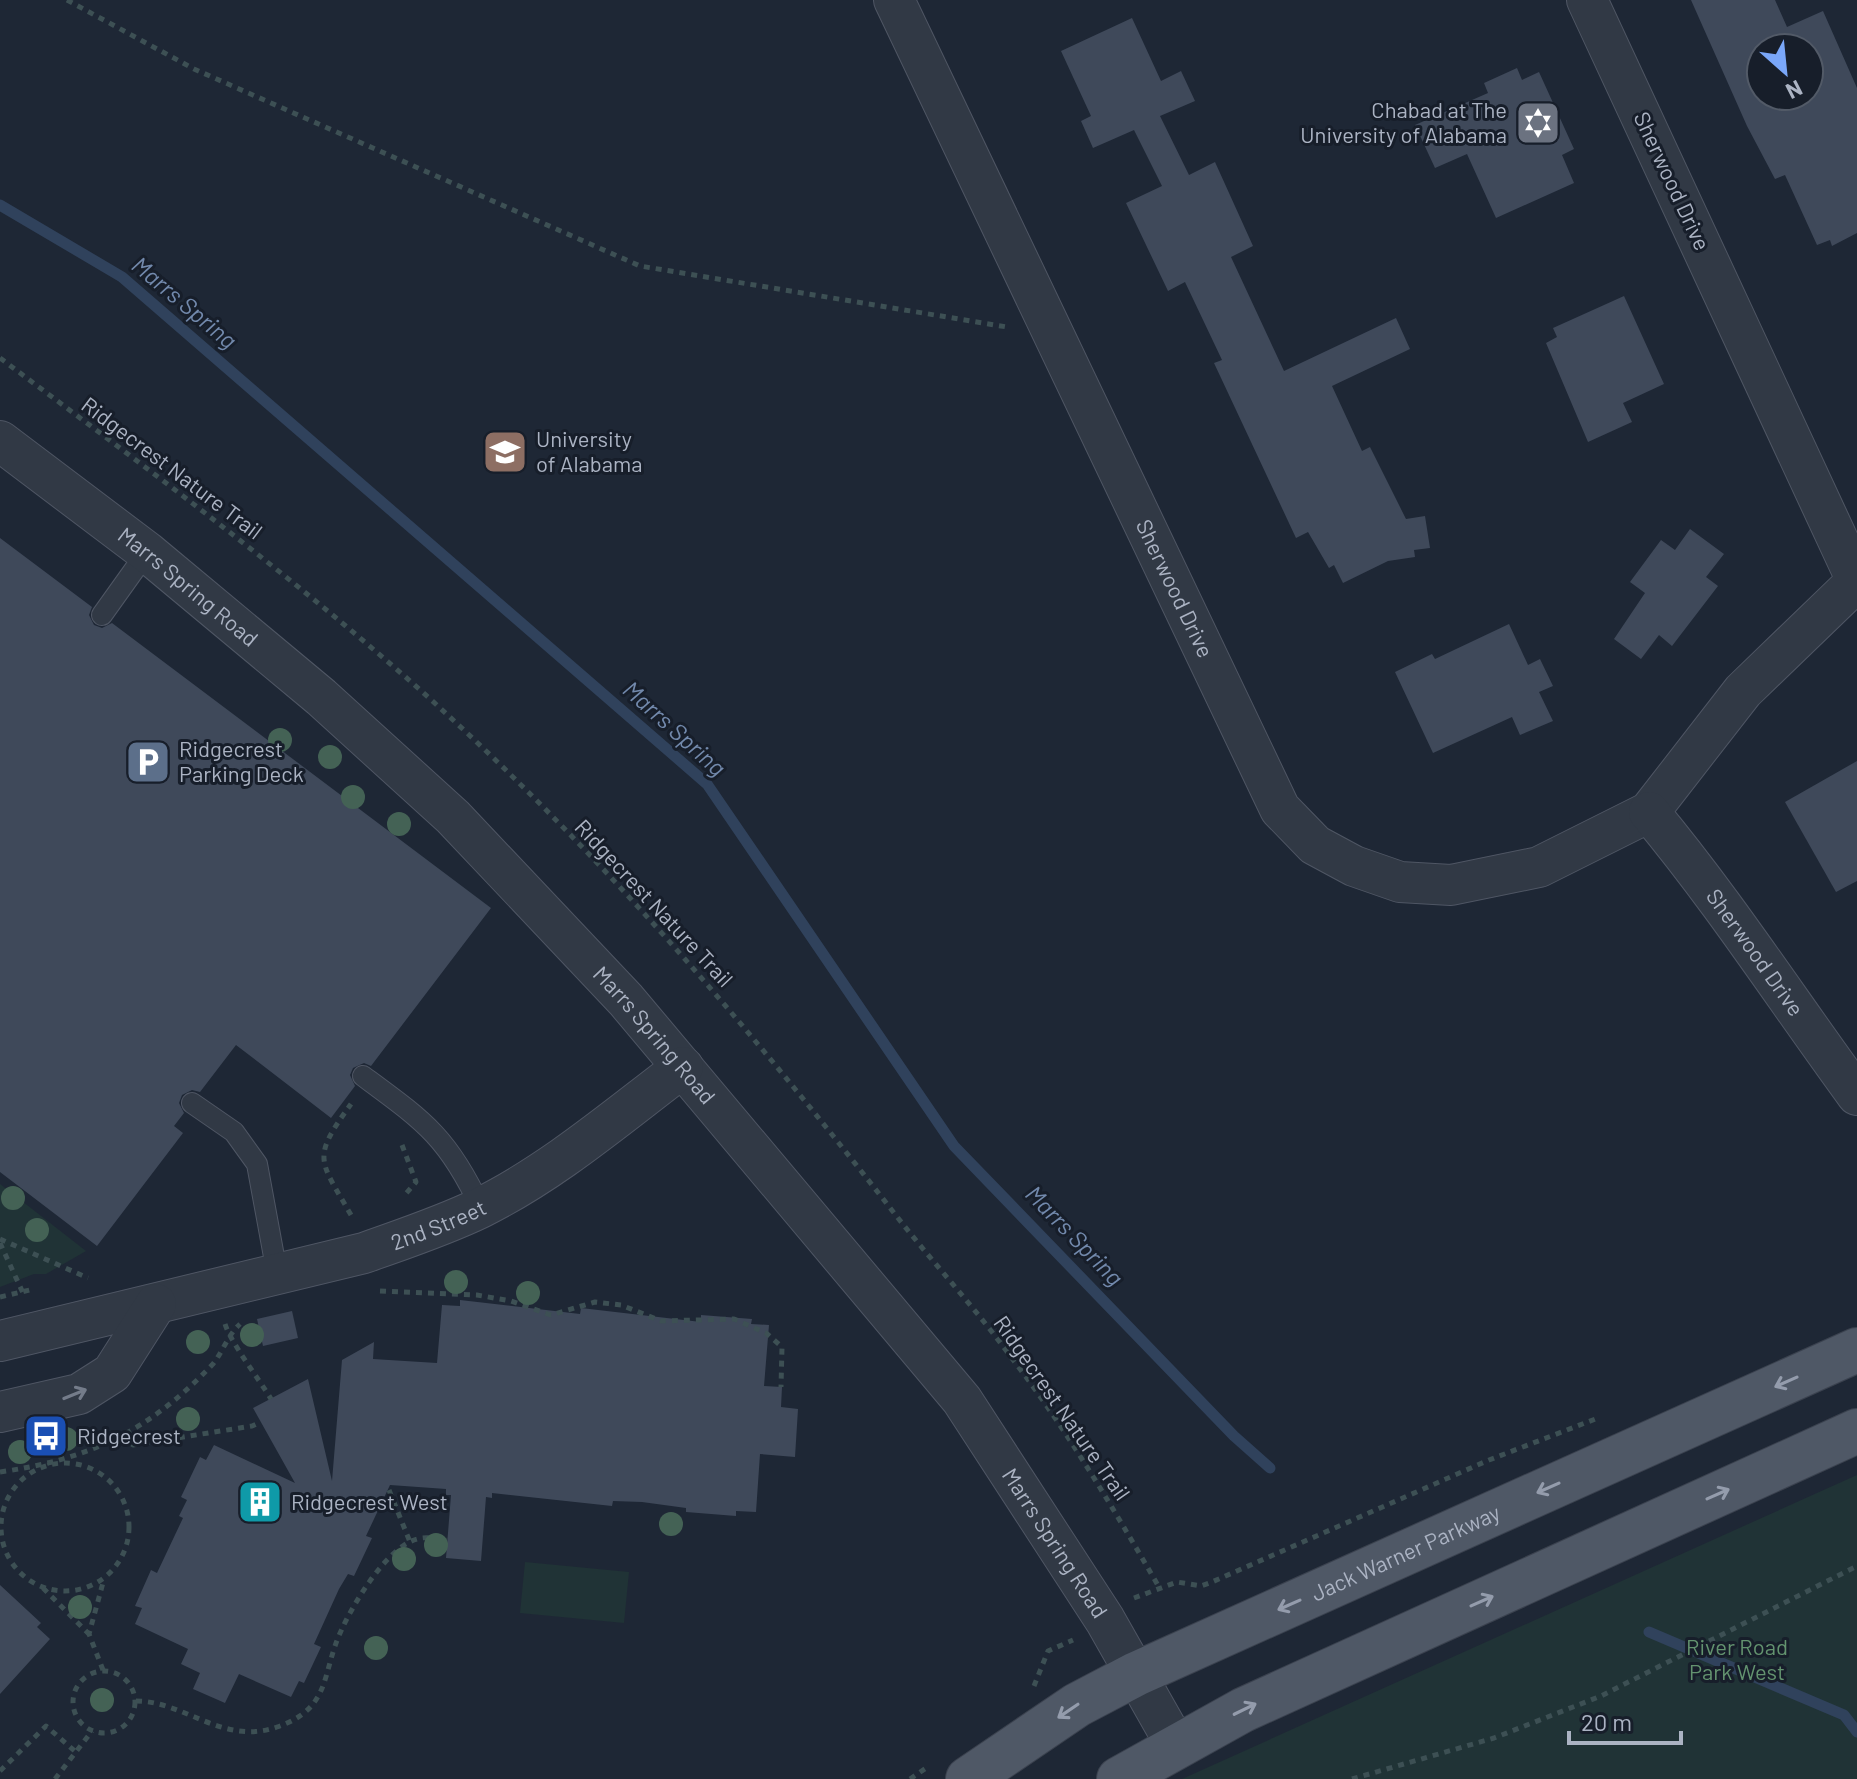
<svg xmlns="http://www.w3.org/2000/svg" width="1857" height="1779" font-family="Barlow,sans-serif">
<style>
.green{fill:#203336}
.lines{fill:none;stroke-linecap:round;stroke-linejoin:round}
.stream{stroke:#30425c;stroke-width:11}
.building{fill:#3f495a;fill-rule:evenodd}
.lane-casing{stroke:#4f5664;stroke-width:22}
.street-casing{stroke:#4f5664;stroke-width:42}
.primary-casing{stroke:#3b424f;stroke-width:46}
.path{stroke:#3d5054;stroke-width:5;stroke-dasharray:6 6;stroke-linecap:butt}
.lane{stroke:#313945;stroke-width:20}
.street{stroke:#313945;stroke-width:40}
.primary{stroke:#4f5866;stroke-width:44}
.tree{fill:#446255}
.oneway{stroke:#949cac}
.oneway2{stroke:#747c8a}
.labels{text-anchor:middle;stroke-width:6;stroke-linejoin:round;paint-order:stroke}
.poi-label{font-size:22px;fill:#abb3c3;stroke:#171e2a;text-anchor:start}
.street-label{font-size:22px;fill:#abb3c3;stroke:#171e2a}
.park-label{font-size:22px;fill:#63936f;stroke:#171e2a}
.water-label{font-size:24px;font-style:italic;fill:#7289ac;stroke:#171e2a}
</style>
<rect width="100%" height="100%" fill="#1e2735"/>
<g class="green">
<path d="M 0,1184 L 86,1251 L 46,1274 L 34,1274 L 0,1287 Z"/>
<path d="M 1857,1475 L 1857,1779 L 1182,1779 Z"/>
<path d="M 525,1562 L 629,1572 L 624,1623 L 520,1613 Z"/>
</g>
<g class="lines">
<g class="stream">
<path d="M 0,205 L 122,277 L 707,784 L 954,1146 L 1234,1436 L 1270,1468"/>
<path d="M 1649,1632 L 1844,1715 L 1857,1732"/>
</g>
</g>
<g class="building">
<path d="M 1691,0 L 1775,0 L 1787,27 L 1823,11 L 1857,88 L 1857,233 L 1832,246 L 1830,240 L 1817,245 L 1785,175 L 1775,179 L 1747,126 ZM 1761,48 L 1809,48 L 1809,96 L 1761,96 Z"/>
<path d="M 1132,18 L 1161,81 L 1181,71 L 1195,101 L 1160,116 L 1189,175 L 1215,162 L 1253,246 L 1231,257 L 1284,371 L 1396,318 L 1410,349 L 1332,386 L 1362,451 L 1370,447 L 1406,519 L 1425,516 L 1430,548 L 1414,550 L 1415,557 L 1388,561 L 1343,583 L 1334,565 L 1329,568 L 1308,532 L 1296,538 L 1214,363 L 1222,360 L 1185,282 L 1168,291 L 1126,203 L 1162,186 L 1134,130 L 1093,148 L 1081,121 L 1091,116 L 1061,51 Z"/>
<path d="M 1517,68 L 1522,80 L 1539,72 L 1574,149 L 1562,155 L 1574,183 L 1496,218 L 1467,154 L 1435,168 L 1415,125 L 1488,93 L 1484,83 Z"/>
<path d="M 1624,296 L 1664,384 L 1623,403 L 1632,422 L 1588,442 L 1546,343 L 1557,337 L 1553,328 Z"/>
<path d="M 1690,529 L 1724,554 L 1706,577 L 1718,586 L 1672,646 L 1659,635 L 1641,659 L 1614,639 L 1645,593 L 1630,582 L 1661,540 L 1675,550 Z"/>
<path d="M 0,538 L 92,607 L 89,615 L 94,625 L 102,628 L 112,623 L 491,908 L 371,1066 L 364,1063 L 353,1068 L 350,1075 L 355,1086 L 331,1118 L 236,1045 L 200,1092 L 192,1090 L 182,1095 L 179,1103 L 184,1113 L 174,1126 L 183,1133 L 97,1246 L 0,1172 Z"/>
<path d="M 1509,624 L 1528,665 L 1540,659 L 1553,686 L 1539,692 L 1553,721 L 1520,735 L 1512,717 L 1433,753 L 1395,672 L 1432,654 L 1435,659 Z"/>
<path d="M 1857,761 L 1857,881 L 1836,892 L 1785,802 Z"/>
<path d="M 460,1300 L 580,1314 L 581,1308 L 701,1322 L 701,1315 L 752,1319 L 751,1324 L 769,1325 L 764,1386 L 782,1387 L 781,1407 L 798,1409 L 795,1457 L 760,1454 L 756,1512 L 736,1511 L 736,1516 L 686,1512 L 686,1508 L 642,1502 L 613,1501 L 612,1506 L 492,1493 L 492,1498 L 486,1497 L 481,1561 L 446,1558 L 451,1495 L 446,1495 L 446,1489 L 390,1485 L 366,1536 L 372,1538 L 354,1576 L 348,1574 L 339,1589 L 314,1644 L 321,1647 L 304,1683 L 299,1681 L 291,1697 L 239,1674 L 225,1703 L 193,1689 L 200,1673 L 181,1664 L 188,1649 L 135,1624 L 142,1608 L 135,1606 L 151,1570 L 157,1573 L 183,1518 L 179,1516 L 187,1500 L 181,1497 L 200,1457 L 206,1460 L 214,1445 L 295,1483 L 253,1408 L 308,1379 L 332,1481 L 342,1360 L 374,1342 L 373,1359 L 437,1363 L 442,1305 L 460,1306 Z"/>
<path d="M 292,1311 L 298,1338 L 263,1346 L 257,1319 Z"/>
<path d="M 0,1585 L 41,1623 L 37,1627 L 50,1639 L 0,1694 Z"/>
</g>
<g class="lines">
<g class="lane-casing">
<g id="lane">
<path d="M 102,615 L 147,552"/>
<path d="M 363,1076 C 424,1121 448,1137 481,1208"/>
<path d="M 192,1103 L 234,1132 L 257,1164 L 277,1273"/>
</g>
</g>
<g class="street-casing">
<g id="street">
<path id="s1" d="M 894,0 L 1280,809 L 1315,845 L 1354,866 L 1400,882 L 1451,885 L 1539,867 L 1649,812 L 1743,691 L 1857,581 L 1587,0"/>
<path id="s2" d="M 0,441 L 147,552 L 321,697 L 453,817 L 626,1000 L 962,1400 L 1105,1620 L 1177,1747"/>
<path id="s3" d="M 1649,812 C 1724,902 1788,1001 1857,1095"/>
<path id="s4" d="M 0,1341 L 364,1253 C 403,1239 443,1226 480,1208 C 553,1172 618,1116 683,1067"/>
<path d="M 0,1412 L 79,1394 L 112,1373 L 156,1304"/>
</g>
</g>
<g class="primary-casing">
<g id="primary">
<path id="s5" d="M 968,1779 L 1077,1705 L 1136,1674 L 1857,1350"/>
<path d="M 1119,1779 L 1243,1710 L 1857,1431"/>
</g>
</g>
<g class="path">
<path d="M 67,0 L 194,69 L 640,266 L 1007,327"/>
<path d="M 0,358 C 139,462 279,566 410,681 C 592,842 749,1027 898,1218 C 935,1265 976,1309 1011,1357 C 1067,1430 1113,1508 1159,1587"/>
<path d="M 402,1145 L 416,1182 L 404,1196"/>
<path d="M 351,1215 C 319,1159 311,1159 351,1104"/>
<path d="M 0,1239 L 88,1278"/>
<path d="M 0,1243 L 23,1293"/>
<path d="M 380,1291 L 477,1295 L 511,1301 L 551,1315 L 595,1302 L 621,1305 L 661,1321 L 734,1319 L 766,1333 L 782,1347 L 781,1387"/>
<path d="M 0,1297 L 34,1289"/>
<path d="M 225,1324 C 231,1343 259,1379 271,1399"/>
<path d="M 122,1437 L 133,1445 L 252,1426 L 261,1422"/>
<path d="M 42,1439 L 50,1465"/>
<circle cx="65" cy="1527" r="64"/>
<path d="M 0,1472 C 90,1459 149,1431 212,1365 C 223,1352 227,1336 240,1324"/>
<path d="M 389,1490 L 410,1542"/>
<path d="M 43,1588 L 89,1634"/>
<path d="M 1134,1598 L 1177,1582 L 1201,1586 L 1212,1582 L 1489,1460 L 1598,1418"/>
<path d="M 103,1670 L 89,1634 L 104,1579"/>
<circle cx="104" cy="1702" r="31"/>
<path d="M 1034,1686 L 1048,1651 L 1073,1640"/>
<path d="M 136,1701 C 185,1701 223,1746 277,1727 C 332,1708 321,1674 341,1631 C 353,1604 387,1547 417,1539 C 427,1536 437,1539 447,1540"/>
<path d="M 0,1771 L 46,1726 L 77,1753"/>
<path d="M 55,1779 L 92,1731"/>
<path d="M 910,1779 L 929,1766"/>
<path d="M 1352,1779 L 1494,1738 L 1601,1696 L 1857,1566"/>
</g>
<use href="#lane" class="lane"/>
<use href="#street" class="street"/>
<use href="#primary" class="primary"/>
</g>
<g class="tree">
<circle cx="280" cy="740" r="12"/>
<circle cx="330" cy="757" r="12"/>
<circle cx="353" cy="797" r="12"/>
<circle cx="399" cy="824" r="12"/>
<circle cx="13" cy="1198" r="12"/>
<circle cx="37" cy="1230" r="12"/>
<circle cx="456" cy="1282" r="12"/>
<circle cx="528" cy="1293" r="12"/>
<circle cx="252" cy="1335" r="12"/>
<circle cx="198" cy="1342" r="12"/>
<circle cx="188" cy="1419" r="12"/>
<circle cx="66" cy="1439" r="12"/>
<circle cx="20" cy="1452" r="12"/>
<circle cx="671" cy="1524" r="12"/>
<circle cx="436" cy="1545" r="12"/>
<circle cx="404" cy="1559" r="12"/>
<circle cx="80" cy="1607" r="12"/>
<circle cx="376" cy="1648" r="12"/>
<circle cx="102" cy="1700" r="12"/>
</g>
<defs><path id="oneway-shaft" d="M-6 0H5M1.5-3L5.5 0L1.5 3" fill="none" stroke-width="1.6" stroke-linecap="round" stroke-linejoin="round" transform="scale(2)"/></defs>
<g class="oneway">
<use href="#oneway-shaft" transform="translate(1786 1382) rotate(156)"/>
<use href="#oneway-shaft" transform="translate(1548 1488) rotate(156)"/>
<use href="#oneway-shaft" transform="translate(1718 1494) rotate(-24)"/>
<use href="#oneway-shaft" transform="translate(1482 1601) rotate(-24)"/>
<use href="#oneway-shaft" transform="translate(1289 1605) rotate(156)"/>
<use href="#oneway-shaft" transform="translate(1245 1709) rotate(-26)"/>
<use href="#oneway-shaft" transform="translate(1068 1711) rotate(146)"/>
</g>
<use class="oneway2" href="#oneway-shaft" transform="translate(75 1394) rotate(-22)"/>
<defs>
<g id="synagogue-square" transform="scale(2.3)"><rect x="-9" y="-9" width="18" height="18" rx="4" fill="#6b7280" stroke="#171e2a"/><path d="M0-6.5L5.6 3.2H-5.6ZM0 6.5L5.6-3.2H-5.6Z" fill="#fff"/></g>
<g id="university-square" transform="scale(2.3)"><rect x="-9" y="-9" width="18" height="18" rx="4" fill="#8d6e63" stroke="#171e2a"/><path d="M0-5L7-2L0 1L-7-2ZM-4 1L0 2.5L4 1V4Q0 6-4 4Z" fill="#fff"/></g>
<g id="parking-square" transform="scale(2.3)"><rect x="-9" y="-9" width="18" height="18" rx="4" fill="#5c6f8a" stroke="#171e2a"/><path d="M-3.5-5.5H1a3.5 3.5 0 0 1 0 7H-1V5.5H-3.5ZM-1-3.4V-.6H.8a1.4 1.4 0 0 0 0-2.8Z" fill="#fff"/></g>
<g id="bus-square" transform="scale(2.3)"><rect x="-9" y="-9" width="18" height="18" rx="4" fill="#1a4fb4" stroke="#171e2a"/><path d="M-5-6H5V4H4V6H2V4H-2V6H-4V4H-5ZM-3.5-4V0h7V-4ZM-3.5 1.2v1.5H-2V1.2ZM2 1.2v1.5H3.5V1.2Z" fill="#fff"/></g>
<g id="building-square" transform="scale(2.3)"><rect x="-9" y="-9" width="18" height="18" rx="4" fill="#0f9aa8" stroke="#171e2a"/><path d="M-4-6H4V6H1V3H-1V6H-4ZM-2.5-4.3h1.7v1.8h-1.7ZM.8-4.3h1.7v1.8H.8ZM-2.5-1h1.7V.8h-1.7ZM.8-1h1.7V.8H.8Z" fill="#fff"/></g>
</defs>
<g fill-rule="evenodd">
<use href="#synagogue-square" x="1538" y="123"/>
<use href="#university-square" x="505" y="452"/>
<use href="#parking-square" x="148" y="762"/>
<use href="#bus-square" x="46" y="1436"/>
<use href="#building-square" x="260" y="1502"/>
</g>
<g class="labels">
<g class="poi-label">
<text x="1507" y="118" text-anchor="end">Chabad at The<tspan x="1507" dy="25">University of Alabama</tspan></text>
<text x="536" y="447">University<tspan x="536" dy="25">of Alabama</tspan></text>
<text x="179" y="757">Ridgecrest<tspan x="179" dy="25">Parking Deck</tspan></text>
<text x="77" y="1444">Ridgecrest</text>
<text x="291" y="1510">Ridgecrest West</text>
</g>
<g class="street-label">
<text transform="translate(1672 181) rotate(65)" y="8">Sherwood Drive</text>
<text transform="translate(172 468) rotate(37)" y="8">Ridgecrest Nature Trail</text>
<text dy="8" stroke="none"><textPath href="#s2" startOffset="238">Marrs Spring Road</textPath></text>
<text dy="8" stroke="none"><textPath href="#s1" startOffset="652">Sherwood Drive</textPath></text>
<text transform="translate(654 903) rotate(47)" y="8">Ridgecrest Nature Trail</text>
<text dy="8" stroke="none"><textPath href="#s3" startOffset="176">Sherwood Drive</textPath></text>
<text dy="8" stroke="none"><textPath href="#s2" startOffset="886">Marrs Spring Road</textPath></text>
<text dy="8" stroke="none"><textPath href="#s4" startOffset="454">2nd Street</textPath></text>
<text transform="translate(1062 1408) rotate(55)" y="8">Ridgecrest Nature Trail</text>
<text dy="8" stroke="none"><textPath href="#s2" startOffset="1534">Marrs Spring Road</textPath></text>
<text dy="8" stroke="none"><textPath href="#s5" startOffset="494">Jack Warner Parkway</textPath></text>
</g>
<g class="park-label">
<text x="1737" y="1655">River Road<tspan x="1737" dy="25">Park West</tspan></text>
</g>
<g class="water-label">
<text transform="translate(184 303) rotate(40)" y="8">Marrs Spring</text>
<text transform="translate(674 729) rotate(42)" y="8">Marrs Spring</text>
<text transform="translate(1074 1236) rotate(46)" y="8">Marrs Spring</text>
</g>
</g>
<g transform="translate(1785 72) rotate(153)"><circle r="38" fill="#171e2a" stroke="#525a67" stroke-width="2"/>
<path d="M0-6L14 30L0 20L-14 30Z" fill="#7aa7f9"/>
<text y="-12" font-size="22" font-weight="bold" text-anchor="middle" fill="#abb3c3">N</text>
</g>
<path d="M1569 1731v12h112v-12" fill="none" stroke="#abb3c3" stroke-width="4"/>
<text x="1581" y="1731" font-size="24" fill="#abb3c3" stroke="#171e2a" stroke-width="6" paint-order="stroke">20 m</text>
</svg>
